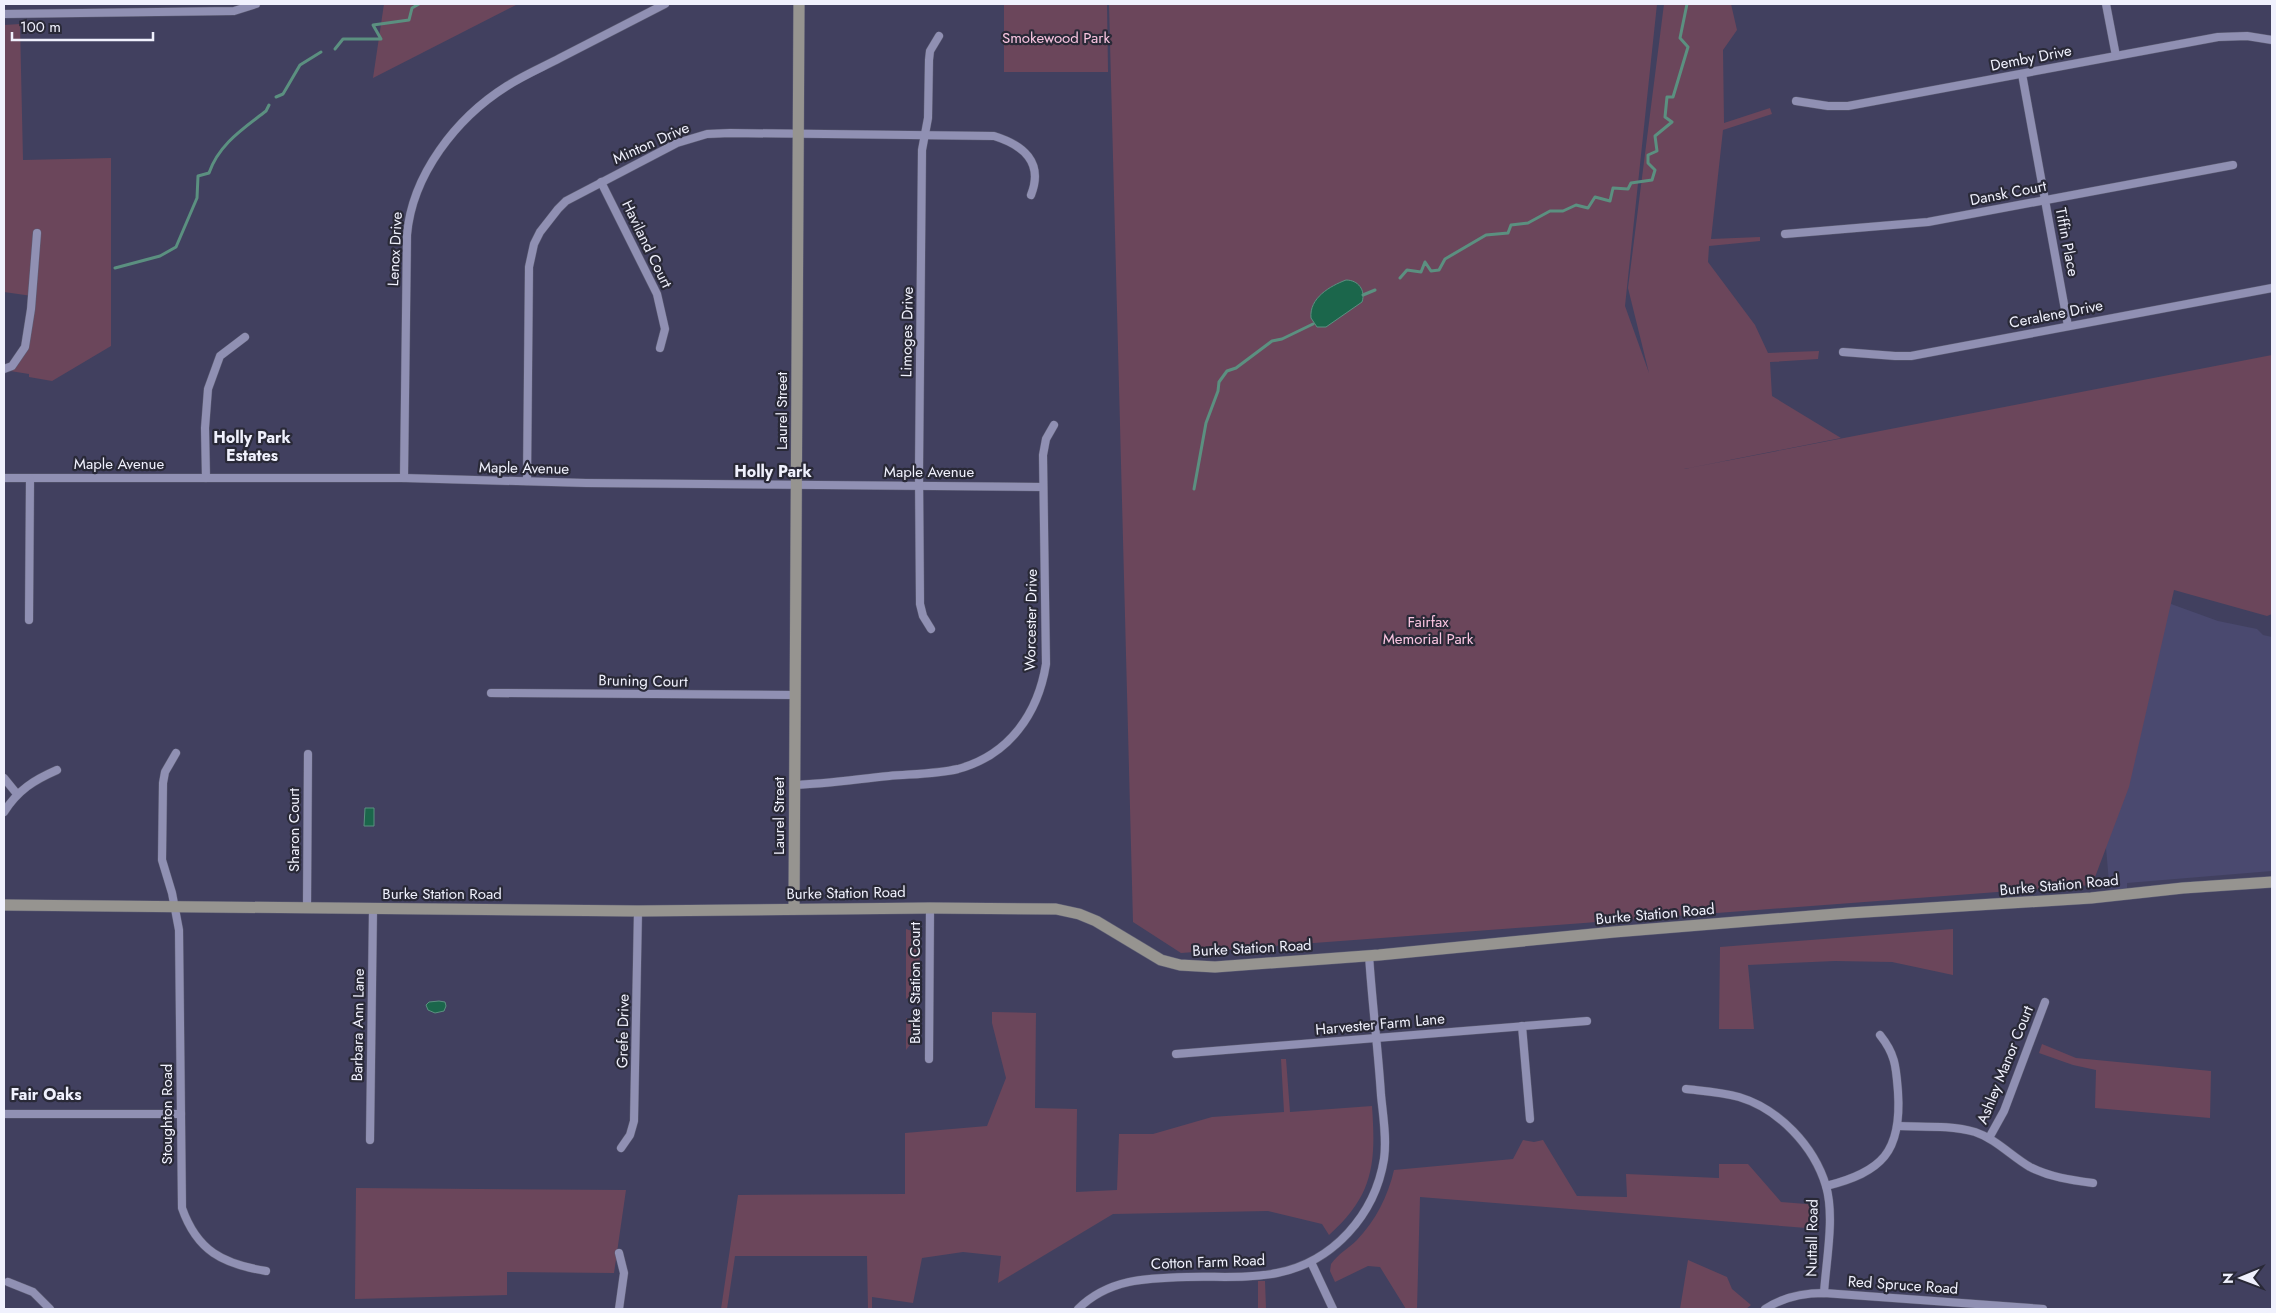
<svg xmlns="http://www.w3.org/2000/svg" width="2276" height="1313" font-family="Jost,sans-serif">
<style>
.built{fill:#4a496f}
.green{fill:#6b465b}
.water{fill:#1b664b;stroke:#5b9080}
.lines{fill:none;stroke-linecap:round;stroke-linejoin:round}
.stream{stroke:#5b9080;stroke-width:3}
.street-casing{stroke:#5c5c73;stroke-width:9}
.secondary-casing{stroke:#5c5c73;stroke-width:12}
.street{stroke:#9090b3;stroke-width:8}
.secondary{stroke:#969490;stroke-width:11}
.labels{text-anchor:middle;stroke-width:4.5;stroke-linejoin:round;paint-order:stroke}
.park-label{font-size:15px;fill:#f9c5e1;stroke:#292937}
.street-label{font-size:15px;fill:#f0f1fd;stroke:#292937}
.neighbourhood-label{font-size:16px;font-weight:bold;fill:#f0f1fd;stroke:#292937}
</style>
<rect width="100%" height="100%" fill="#41405f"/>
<path class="built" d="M 2149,596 L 2218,621 L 2257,629 L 2263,635 L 2272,637 L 2272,871 L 2127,883 L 2127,893 L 2110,894 L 2100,778 Z"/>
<g class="green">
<path d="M 384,4 L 518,4 L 373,78 Z"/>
<path d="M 1004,4 L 1107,4 L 1108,72 L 1004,72 Z"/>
<path d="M 1109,4 L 1657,4 L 1625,306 L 1649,373 L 1628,288 L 1664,4 L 1731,4 L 1737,30 L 1723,50 L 1724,123 L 1770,108 L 1772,114 L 1723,130 L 1711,239 L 1760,237 L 1760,241 L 1709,246 L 1708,262 L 1755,325 L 1768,353 L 1819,351 L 1818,359 L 1770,362 L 1772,396 L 1841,438 L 1684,469 L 2272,355 L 2272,614 L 2267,616 L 2174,590 L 2129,787 L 2092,885 L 1181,953 L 1133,922 Z"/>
<path d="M 20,24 L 23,160 L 111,158 L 111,346 L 52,381 L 29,377 L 29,374 L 4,370 L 22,352 L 32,296 L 4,292 L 4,25 Z"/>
<path d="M 906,929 L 915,932 C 921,941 921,978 917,988 C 915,994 911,996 906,999 Z"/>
<path d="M 1953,929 L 1953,975 L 1892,962 L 1835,961 L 1748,965 L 1754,1029 L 1719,1029 L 1720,947 Z"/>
<path d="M 992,1012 L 1036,1013 L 1035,1108 L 1077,1109 L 1076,1192 L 1117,1190 L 1119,1134 L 1153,1134 L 1212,1117 L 1284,1112 L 1281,1059 L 1286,1059 L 1290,1112 L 1372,1106 C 1376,1163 1374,1195 1329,1235 L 1322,1224 L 1268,1211 L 1113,1214 L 998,1283 L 1001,1256 L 963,1252 L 922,1258 L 913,1303 L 872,1297 L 872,1309 L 868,1309 L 867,1256 L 735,1256 L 727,1309 L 721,1309 L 738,1195 L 905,1194 L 905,1133 L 987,1126 L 1006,1078 L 992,1023 Z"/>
<path d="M 906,1018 L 914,1021 L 919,1030 L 917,1036 L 906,1050 Z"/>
<path d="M 2042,1044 L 2076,1058 L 2211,1071 L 2210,1118 L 2095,1108 L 2096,1070 L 2073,1065 L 2039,1053 Z"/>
<path d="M 1523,1140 L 1534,1142 L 1543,1140 L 1577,1196 L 1627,1197 L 1626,1174 L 1719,1178 L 1719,1164 L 1748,1164 L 1781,1202 L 1819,1205 L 1819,1229 L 1420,1197 L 1417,1309 L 1406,1309 L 1380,1267 L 1368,1266 L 1335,1282 L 1330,1271 L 1331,1264 C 1338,1254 1349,1248 1357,1240 C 1376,1220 1388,1196 1394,1170 L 1513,1159 Z"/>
<path d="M 356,1188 L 626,1190 L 614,1273 L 507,1272 L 507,1295 L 355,1299 Z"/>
<path d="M 1688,1260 L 1727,1277 L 1732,1289 L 1751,1305 L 1746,1309 L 1680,1309 Z"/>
<path d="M 1258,1281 L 1265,1281 L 1266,1309 L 1258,1309 Z"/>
</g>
<g class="water">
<path d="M 1346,280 C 1358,280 1366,290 1362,302 L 1326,327 L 1317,327 L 1311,318 C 1309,298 1330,286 1346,280 Z"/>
<path d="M 365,808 L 374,808 L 374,826 L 364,826 Z"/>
<path d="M 439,1001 L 445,1002 L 446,1006 L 444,1011 L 435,1013 L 428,1010 L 426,1005 L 429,1002 Z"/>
</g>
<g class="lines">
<g class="stream">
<path d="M 335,49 L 343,39 L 381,39 L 373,25 L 409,20 L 412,8 L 419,4"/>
<path d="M 276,97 L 283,94 L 300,65 L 321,52"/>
<path d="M 115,268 L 160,256 L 176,247 L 197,198 L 198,176 L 209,173 C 219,144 243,129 266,111 L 269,105"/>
<path d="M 1400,278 L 1407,270 L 1421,272 L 1425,262 L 1431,271 L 1439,270 L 1445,259 L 1486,235 L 1508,233 L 1511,225 L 1528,223 L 1550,211 L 1563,211 L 1576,205 L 1588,208 L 1595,197 L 1610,201 L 1613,188 L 1628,189 L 1631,183 L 1652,180 L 1655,170 L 1648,163 L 1648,155 L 1657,151 L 1655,136 L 1672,122 L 1665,117 L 1667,97 L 1673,97 L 1688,47 L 1680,38 L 1687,4"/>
<path d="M 1363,295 L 1375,290"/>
<path d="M 1194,489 L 1206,423 L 1218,391 L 1219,382 L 1227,371 L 1236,368 L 1272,341 L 1282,339 L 1313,324"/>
</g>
<g class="street-casing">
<g id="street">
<path d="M 2106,4 L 2116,56"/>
<path d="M 4,14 L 234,11 L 256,4"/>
<path d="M 2022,74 L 2068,326"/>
<path d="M 1796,101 L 1828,106 L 1848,106 L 2218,37 L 2247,36 L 2272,40"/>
<path d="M 601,182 L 657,294 L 665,329 L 660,348"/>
<path d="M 1785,234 L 1928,222 L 2233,165"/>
<path d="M 1843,352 L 1895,356 L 1911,356 L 2272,288"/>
<path d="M 4,369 L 12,366 L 25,347 L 31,309 L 37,233"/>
<path d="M 4,478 L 404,478 L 586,483 L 1043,487"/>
<path d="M 206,478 L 205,428 L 208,389 L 220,356 L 245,337"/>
<path d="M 404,478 L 407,235 C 412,175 456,118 507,86 C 524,75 543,67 560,58 C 595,40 630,22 665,4"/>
<path d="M 527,481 L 529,267 L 534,244 L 540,232 L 558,209 L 566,201 L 677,143 L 707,134 L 730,133 L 994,136 C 1023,145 1044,162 1031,195"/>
<path d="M 29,620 L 30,479"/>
<path d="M 931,629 L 923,616 L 920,604 L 919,471 L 922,150 L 928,118 L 929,60 L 930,51 L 939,36"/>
<path d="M 491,693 L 795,695"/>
<path d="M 176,753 L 165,772 L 163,783 L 162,860 L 172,893 L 179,930 L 182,1208 C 197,1251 223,1264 266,1271"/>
<path d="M 4,778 L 17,794"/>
<path d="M 794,785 C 826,784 858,779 889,776 C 912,774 936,774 958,769 C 1009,755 1038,714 1046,664 L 1043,455 L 1046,439 L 1054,425"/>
<path d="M 4,812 C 18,790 34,780 57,770"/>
<path d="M 307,907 L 308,754"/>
<path d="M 1522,1026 L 1530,1119"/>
<path d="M 1176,1054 L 1587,1021"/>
<path d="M 929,1059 L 930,908"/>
<path d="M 1686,1089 C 1703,1091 1721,1092 1739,1097 C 1779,1109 1814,1146 1826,1186 C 1835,1217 1826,1261 1824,1293"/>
<path d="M 4,1114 L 181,1114"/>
<path d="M 1898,1126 C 1923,1127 1950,1125 1975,1132 C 1996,1139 2011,1156 2030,1167 C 2050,1177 2070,1180 2093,1183"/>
<path d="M 1989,1138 L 2004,1111 L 2045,1002"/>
<path d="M 370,1140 L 373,909"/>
<path d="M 621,1148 L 630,1135 L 634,1121 L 638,911"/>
<path d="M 1826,1186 C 1882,1172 1902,1152 1898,1092 C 1896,1068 1896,1055 1880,1035"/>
<path d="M 619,1253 L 624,1273 L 619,1309"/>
<path d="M 1311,1262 L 1333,1309"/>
<path d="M 8,1282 L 33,1292 L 50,1309"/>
<path d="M 1078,1309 C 1108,1279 1146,1278 1187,1277 C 1216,1276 1248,1279 1277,1273 C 1333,1262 1375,1215 1384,1159 C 1387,1138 1383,1116 1381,1095 C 1378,1048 1372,1002 1369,955"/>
<path d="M 1765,1309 C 1783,1297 1802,1293 1824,1293 L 2043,1309"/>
</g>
</g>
<g class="secondary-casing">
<g id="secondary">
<path d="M 4,905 L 638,911 L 930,908 L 1056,909 L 1079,914 L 1096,921 L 1161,960 L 1180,965 L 1215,967 L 1379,955 L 1614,932 L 1849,913 L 2091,898 L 2183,888 L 2272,882"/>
<path d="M 794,909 L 799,4"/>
</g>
</g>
<use href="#street" class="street"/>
<use href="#secondary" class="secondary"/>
</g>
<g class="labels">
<g class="park-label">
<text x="1056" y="43">Smokewood Park</text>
<text x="1428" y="627">Fairfax<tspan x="1428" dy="17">Memorial Park</tspan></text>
</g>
<g class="street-label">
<text transform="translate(2031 58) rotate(-11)" y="5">Demby Drive</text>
<text transform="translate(651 143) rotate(-24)" y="5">Minton Drive</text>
<text transform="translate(2008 193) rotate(-11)" y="5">Dansk Court</text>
<text transform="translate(2067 242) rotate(79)" y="5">Tiffin Place</text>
<text transform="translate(647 244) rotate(64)" y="5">Haviland Court</text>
<text transform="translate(395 249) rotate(-87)" y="5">Lenox Drive</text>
<text transform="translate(2056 314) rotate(-11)" y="5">Ceralene Drive</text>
<text transform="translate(907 332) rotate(-89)" y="5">Limoges Drive</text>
<text transform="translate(782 411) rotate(-90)" y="5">Laurel Street</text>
<text x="119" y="469">Maple Avenue</text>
<text transform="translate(524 468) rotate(1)" y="5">Maple Avenue</text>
<text x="929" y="477">Maple Avenue</text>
<text transform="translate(1031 620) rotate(-89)" y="5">Worcester Drive</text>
<text transform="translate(643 681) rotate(1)" y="5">Bruning Court</text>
<text transform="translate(779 816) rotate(-90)" y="5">Laurel Street</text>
<text transform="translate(294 830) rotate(-90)" y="5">Sharon Court</text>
<text transform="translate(2059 885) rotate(-5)" y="5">Burke Station Road</text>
<text transform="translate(846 893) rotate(-1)" y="5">Burke Station Road</text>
<text x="442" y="899">Burke Station Road</text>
<text transform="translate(1655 914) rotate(-5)" y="5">Burke Station Road</text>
<text transform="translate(1252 948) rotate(-3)" y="5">Burke Station Road</text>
<text transform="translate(915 983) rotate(-90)" y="5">Burke Station Court</text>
<text transform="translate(1380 1024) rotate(-5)" y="5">Harvester Farm Lane</text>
<text transform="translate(358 1025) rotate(-89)" y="5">Barbara Ann Lane</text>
<text transform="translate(623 1031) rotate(-89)" y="5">Grefe Drive</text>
<text transform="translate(2005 1065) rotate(-68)" y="5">Ashley Manor Court</text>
<text transform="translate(167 1114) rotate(-90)" y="5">Stoughton Road</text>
<text transform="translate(1812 1238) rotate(-89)" y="5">Nuttall Road</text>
<text transform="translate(1208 1262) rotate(-2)" y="5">Cotton Farm Road</text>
<text transform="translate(1903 1285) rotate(4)" y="5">Red Spruce Road</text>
</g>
<g class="neighbourhood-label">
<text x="252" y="443">Holly Park<tspan x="252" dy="18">Estates</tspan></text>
<text x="773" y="477">Holly Park</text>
<text x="46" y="1100">Fair Oaks</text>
</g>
</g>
<rect width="2276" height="1313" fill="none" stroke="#f0f1fd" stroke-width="10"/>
<g transform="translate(2241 1278) rotate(269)" stroke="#292937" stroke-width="4" paint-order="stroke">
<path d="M0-4L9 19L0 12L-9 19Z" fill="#f0f1fd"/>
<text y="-8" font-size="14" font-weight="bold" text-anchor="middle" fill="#f0f1fd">N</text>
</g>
<path d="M12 32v8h141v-8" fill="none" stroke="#f0f1fd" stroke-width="2.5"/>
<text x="20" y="32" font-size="15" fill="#f0f1fd" stroke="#292937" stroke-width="4" paint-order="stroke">100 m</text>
</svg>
